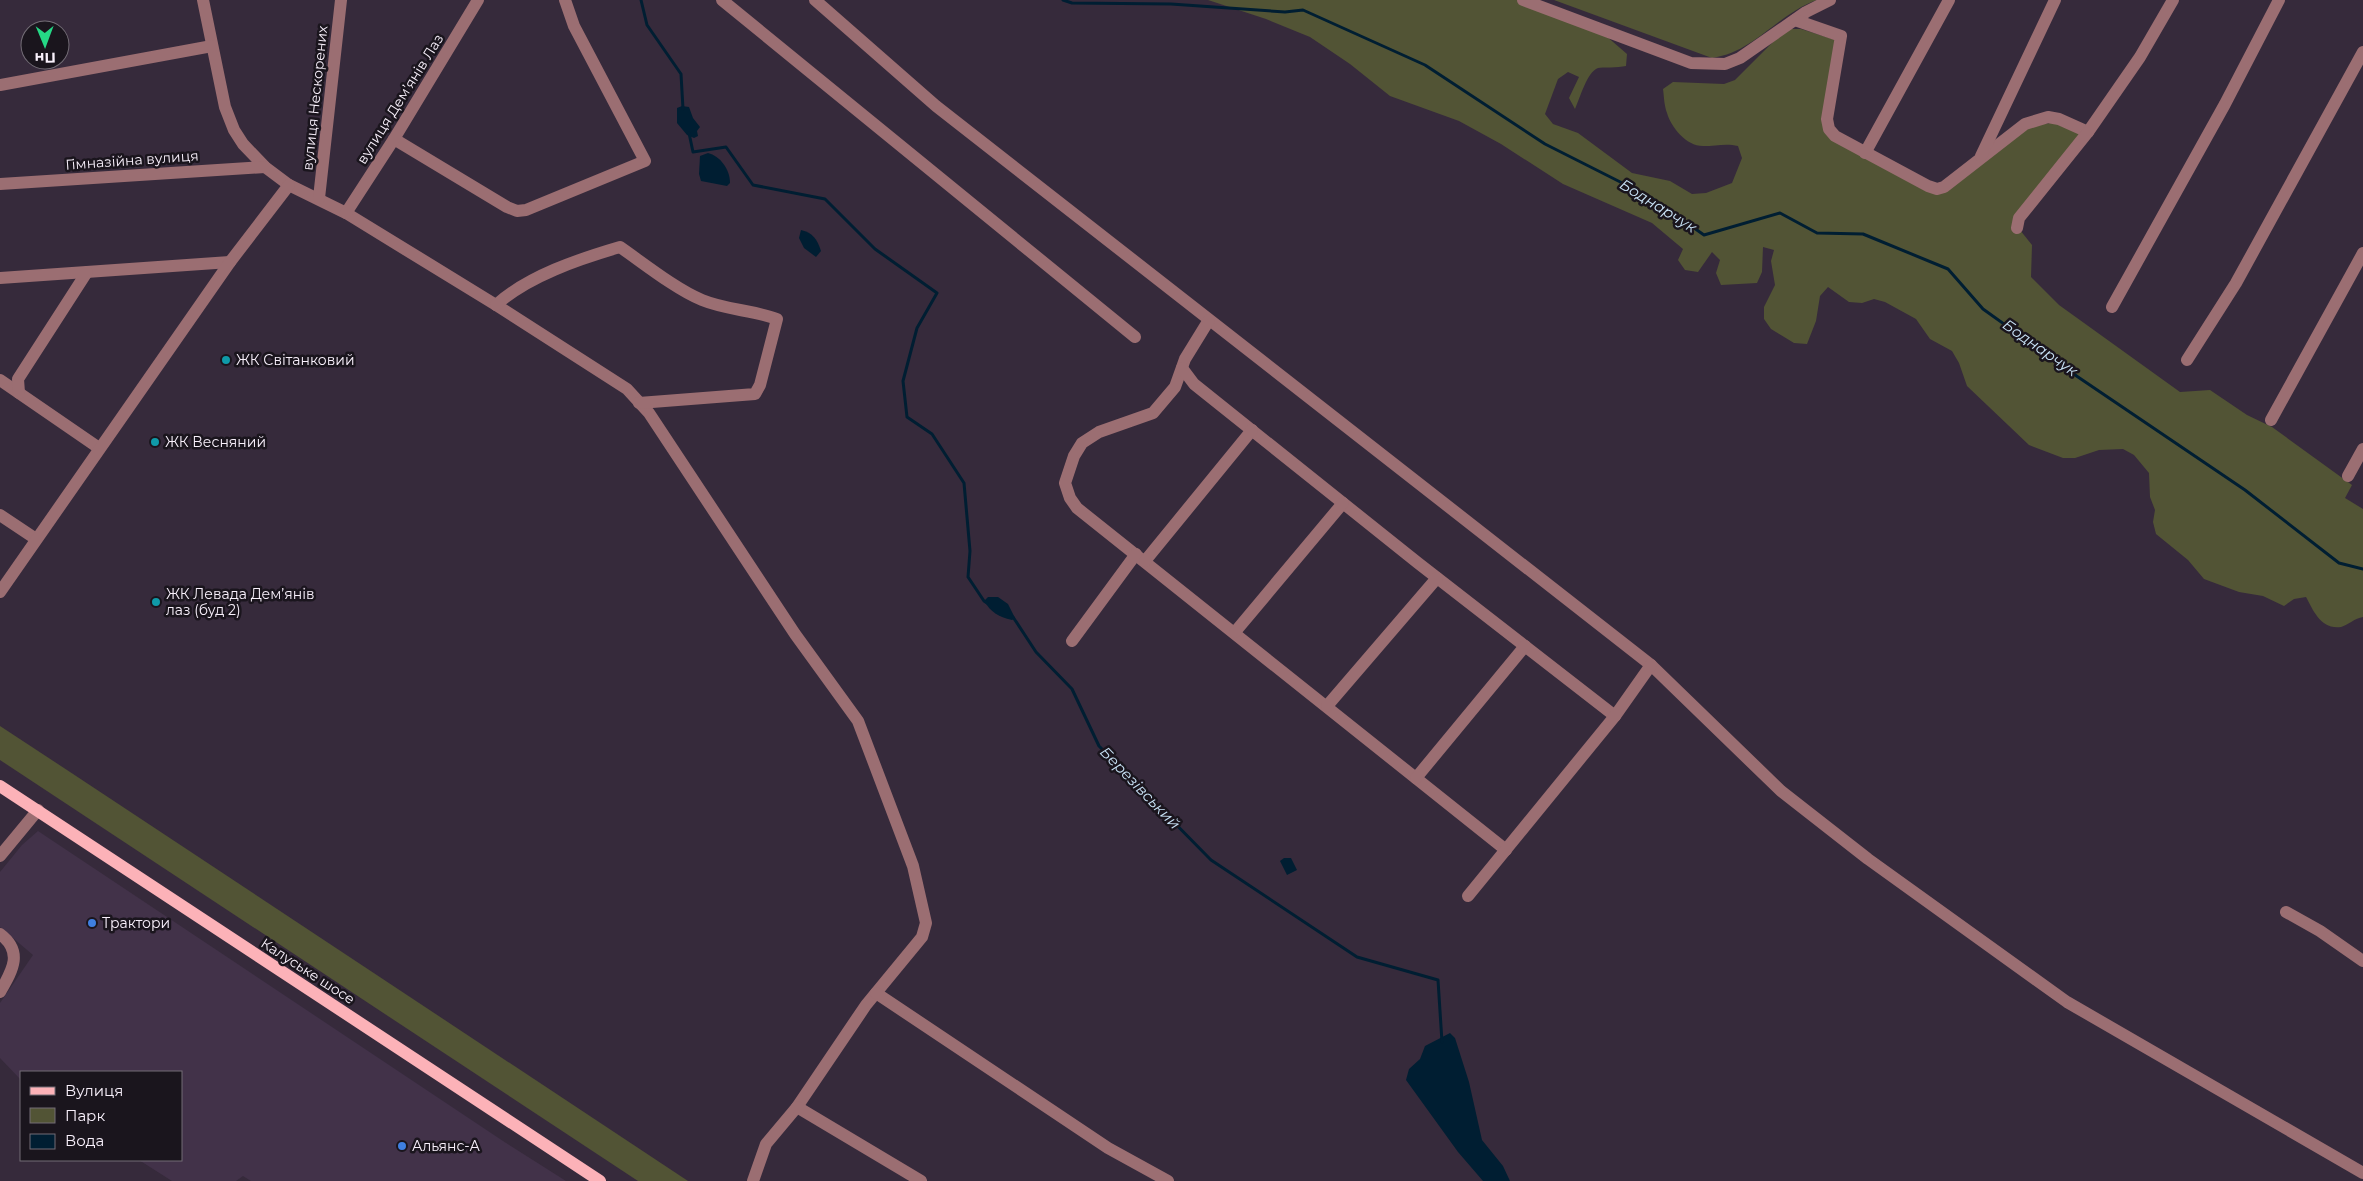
<svg xmlns="http://www.w3.org/2000/svg" width="2363" height="1181" font-family="Montserrat,sans-serif">
<style>
.built{fill:#423249}
.green{fill:#525435}
.water{fill:#001e32}
.lines{fill:none;stroke-linecap:round;stroke-linejoin:round}
.stream{stroke:#001e32;stroke-width:3}
.minor{stroke:#9b6e72;stroke-width:12}
.major{stroke:#fcb2b8;stroke-width:12}
.culture-dot{fill:#0f9aa8;stroke:#1a151d;stroke-width:2}
.shop-dot{fill:#3f7fe0;stroke:#1a151d;stroke-width:2}
.labels{text-anchor:middle;stroke-width:5;stroke-linejoin:round;paint-order:stroke}
.street-label{font-size:14px;fill:#f9f1fc;stroke:#1a151d}
.poi-label{font-size:14px;fill:#f9f1fc;stroke:#1a151d;text-anchor:start}
.water-label{font-size:15px;font-style:italic;fill:#cae4f8;stroke:#1a151d}
</style>
<rect width="100%" height="100%" fill="#362a3b"/>
<path class="built" d="M 38,831 L 503,1141 L 566,1181 L 251,1181 L 243,1176 L 236,1181 L 172,1181 L 139,1160 L 181,1160 L 181,1072 L 21,1072 L 21,1080 L 0,1058 L 0,1003 L 33,955 L 0,927 L 0,872 L 22,845 Z"/>
<g class="green">
<path d="M 1208,0 L 1519,0 L 1598,29 L 1627,54 L 1626,66 C 1618,68 1602,67 1598,68 C 1587,72 1580,98 1575,109 L 1569,98 L 1579,77 L 1568,72 L 1558,79 L 1545,114 L 1553,124 L 1578,133 L 1632,173 L 1670,181 L 1692,194 L 1706,193 L 1732,183 L 1742,158 L 1738,146 C 1726,143 1716,146 1703,146 C 1686,146 1671,127 1667,113 C 1664,105 1664,96 1663,89 L 1673,82 L 1724,84 L 1735,80 L 1779,36 L 1789,29 L 1801,29 L 1839,41 L 1829,134 L 1932,191 L 2026,126 L 2060,122 L 2088,136 L 2020,221 L 2020,230 L 2032,245 L 2031,277 L 2059,305 L 2180,392 L 2210,390 L 2247,415 L 2272,427 L 2352,485 L 2345,498 L 2363,509 L 2363,617 C 2355,618 2348,625 2341,627 C 2321,630 2313,610 2306,597 L 2294,599 L 2284,606 L 2263,596 L 2239,592 L 2204,579 L 2188,560 L 2156,534 L 2153,522 L 2155,510 L 2150,497 L 2149,473 L 2134,455 L 2123,449 L 2099,450 L 2075,458 L 2063,458 L 2029,445 L 1967,386 L 1959,363 L 1952,351 L 1930,339 L 1916,319 L 1885,302 L 1874,299 L 1862,303 L 1849,302 L 1828,287 L 1820,296 L 1816,321 L 1807,344 L 1794,343 L 1771,329 L 1764,319 L 1764,307 L 1775,285 L 1771,261 L 1774,250 L 1763,247 L 1762,272 L 1757,283 L 1721,285 L 1716,273 L 1720,260 L 1712,252 L 1698,272 L 1685,270 L 1678,260 L 1683,249 L 1652,223 L 1563,184 L 1501,144 L 1459,121 L 1390,96 L 1350,64 L 1310,37 L 1266,19 Z"/>
<path d="M 1554,0 L 1817,0 C 1777,14 1755,52 1712,58 Z"/>
<path d="M 0,726 L 67,770 L 688,1181 L 638,1181 L 0,760 Z"/>
</g>
<g class="water">
<path d="M 682,106 L 689,107 L 693,118 L 700,127 L 697,131 L 698,136 L 694,138 L 687,135 L 677,123 L 677,108 Z"/>
<path d="M 708,153 C 720,156 730,169 730,183 L 727,186 L 701,181 L 699,174 L 700,156 Z"/>
<path d="M 801,230 C 813,233 817,239 821,251 L 816,257 L 804,248 L 799,238 Z"/>
<path d="M 988,597 L 998,597 L 1008,604 L 1015,618 L 1012,620 C 998,617 991,612 984,601 Z"/>
<path d="M 1284,858 L 1291,858 L 1297,870 L 1287,875 L 1280,861 Z"/>
<path d="M 1450,1033 L 1455,1038 L 1469,1082 L 1482,1140 L 1503,1166 L 1510,1181 L 1483,1181 L 1458,1152 L 1406,1080 L 1409,1069 L 1420,1059 L 1425,1046 Z"/>
</g>
<g class="lines">
<g class="stream">
<path d="M 641,0 L 647,25 L 681,74 L 683,109"/>
<path d="M 1063,0 L 1072,3 L 1171,4 L 1285,12 L 1303,10 L 1425,65 L 1545,144 L 1650,197 L 1704,235 L 1780,213 L 1817,233 L 1863,234 L 1948,269 L 1983,309 L 2078,377 L 2245,490 L 2339,563 L 2363,569"/>
<path d="M 689,133 L 693,152 L 726,147 L 753,185 L 825,199 L 875,249 L 937,293 L 917,328 L 903,381 L 907,417 L 932,434 L 964,483 L 970,551 L 968,577 L 984,601 L 987,603"/>
<path d="M 1013,617 L 1036,652 L 1072,689 L 1099,746 L 1211,860 L 1357,957 L 1438,980 L 1442,1042"/>
</g>
<g class="minor">
<path d="M 203,0 L 225,107 L 234,130 L 243,144 L 265,167 L 289,185 L 346,213 L 496,305 L 627,389 L 649,413 L 795,634 L 858,721 L 913,866 L 926,923 L 922,937 L 866,1005 L 797,1107 L 766,1144 L 753,1181"/>
<path d="M 722,0 L 1135,337"/>
<path d="M 815,0 L 936,106 L 1651,665 L 1781,791 L 1868,859 L 2067,1002 L 2363,1173"/>
<path d="M 1523,0 L 1691,63 L 1725,64 L 1740,58 L 1806,12 L 1830,0"/>
<path d="M 1795,20 L 1841,36 L 1827,119 L 1829,129 L 1835,136 L 1928,186 L 1937,189 L 1944,187 L 2025,124 L 2048,117 L 2059,119 L 2088,132"/>
<path d="M 0,85 L 212,46"/>
<path d="M 394,139 L 507,207 L 517,211 L 526,210 L 645,161 L 574,26 L 565,0"/>
<path d="M 1865,153 L 1949,0"/>
<path d="M 1981,156 L 2055,0"/>
<path d="M 0,184 L 265,167"/>
<path d="M 319,198 L 341,0"/>
<path d="M 346,213 L 394,139 L 478,0"/>
<path d="M 2017,228 L 2019,218 L 2088,132 L 2140,57 L 2173,0"/>
<path d="M 0,278 L 230,262"/>
<path d="M 496,305 C 528,276 579,259 620,247 C 643,263 677,290 702,300 C 726,310 753,310 777,319 L 760,385 L 755,394 L 639,403"/>
<path d="M 2112,307 L 2225,104 L 2279,0"/>
<path d="M 1209,320 L 1185,359 L 1175,387 L 1153,413 L 1099,432 L 1082,443 L 1074,456 L 1065,483 L 1070,498 L 1077,508 L 1506,850"/>
<path d="M 2187,360 L 2236,283 L 2363,52"/>
<path d="M 1182,368 L 1194,384 L 1418,563 L 1615,716"/>
<path d="M 0,380 L 99,448"/>
<path d="M 19,393 L 18,379 L 87,272"/>
<path d="M 2271,420 L 2363,253"/>
<path d="M 2348,476 L 2363,449"/>
<path d="M 0,515 L 36,539"/>
<path d="M 1145,561 L 1252,430"/>
<path d="M 0,592 L 230,262 L 289,185"/>
<path d="M 1235,632 L 1343,503"/>
<path d="M 1072,641 L 1136,554"/>
<path d="M 1327,706 L 1437,578"/>
<path d="M 1416,778 L 1525,646"/>
<path d="M 0,856 L 38,810"/>
<path d="M 1468,896 L 1615,716 L 1651,665"/>
<path d="M 2286,912 L 2320,931 L 2363,961"/>
<path d="M 0,934 C 24,952 12,971 0,992"/>
<path d="M 876,993 L 1108,1148 L 1168,1181"/>
<path d="M 797,1107 L 921,1181"/>
</g>
<path class="major" d="M 0,786 L 600,1181"/>
</g>
<g class="culture-dot">
<circle cx="226" cy="360" r="5"/>
<circle cx="155" cy="442" r="5"/>
<circle cx="156" cy="602" r="5"/>
</g>
<g class="shop-dot">
<circle cx="92" cy="923" r="5"/>
<circle cx="402" cy="1146" r="5"/>
</g>
<g class="labels">
<g class="street-label">
<text transform="translate(315 98) rotate(-84)" y="5">вулиця Нескорених</text>
<text transform="translate(400 99) rotate(-58)" y="5">вулиця Демʼянів Лаз</text>
<text transform="translate(132 160) rotate(-4)" y="5">Гімназійна вулиця</text>
<text transform="translate(308 971) rotate(33)" y="5">Калуське шосе</text>
</g>
<g class="poi-label">
<text x="236" y="365">ЖК Світанковий</text>
<text x="165" y="447">ЖК Весняний</text>
<text x="166" y="599">ЖК Левада Дем’янів<tspan x="166" dy="16">лаз (буд 2)</tspan></text>
<text x="102" y="928">Трактори</text>
<text x="412" y="1151">Альянс-А</text>
</g>
<g class="water-label">
<text transform="translate(1658 206) rotate(32)" y="5">Боднарчук</text>
<text transform="translate(2040 348) rotate(35)" y="5">Боднарчук</text>
<text transform="translate(1140 788) rotate(46)" y="5">Березівський</text>
</g>
</g>
<rect x="20" y="1071" width="162" height="90" fill="#1a151d" stroke="#736d76"/>
<rect x="30" y="1087" width="25" height="8" fill="#fcb2b8" stroke="#736d76"/>
<text x="65" y="1096" font-size="15" fill="#f9f1fc">Вулиця</text>
<rect x="30" y="1108" width="25" height="15" fill="#525435" stroke="#736d76"/>
<text x="65" y="1121" font-size="15" fill="#f9f1fc">Парк</text>
<rect x="30" y="1134" width="25" height="15" fill="#001e32" stroke="#736d76"/>
<text x="65" y="1146" font-size="15" fill="#f9f1fc">Вода</text>
<g transform="translate(45 45) rotate(179)"><circle r="24" fill="#1a151d" stroke="#736d76"/>
<path d="M0-4L9 19L0 12L-9 19Z" fill="#25d886"/>
<text y="-8" font-size="14" font-weight="bold" text-anchor="middle" fill="#f9f1fc">Пн</text>
</g>
</svg>
